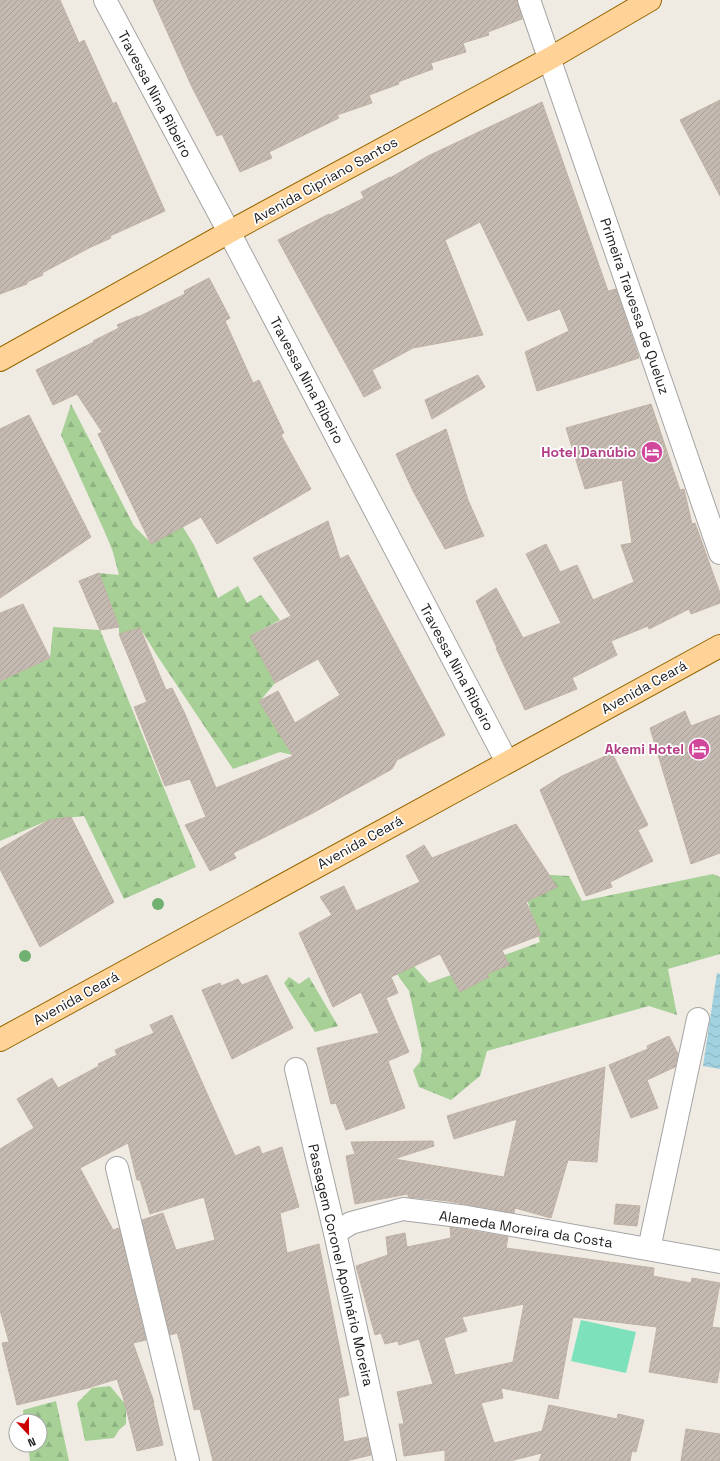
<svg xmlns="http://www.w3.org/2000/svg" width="720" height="1461" font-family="'Space Grotesk',sans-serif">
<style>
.forest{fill:url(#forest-firs)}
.pitch{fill:#7de1bc}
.water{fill:url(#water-waves)}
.building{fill:url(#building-hatch);stroke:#c1b1a4;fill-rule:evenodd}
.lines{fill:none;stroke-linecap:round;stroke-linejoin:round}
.minor-casing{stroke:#a4a4a4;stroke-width:24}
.primary-casing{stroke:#966600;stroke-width:24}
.minor{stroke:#fff;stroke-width:22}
.primary{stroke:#ffd397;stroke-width:22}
.tree{fill:#70b071}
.labels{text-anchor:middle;stroke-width:3.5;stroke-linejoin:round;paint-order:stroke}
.street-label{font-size:14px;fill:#1d1d1d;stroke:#fff}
.hotel-label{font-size:14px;font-weight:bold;fill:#b23c85;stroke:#fff;text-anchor:end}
</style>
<defs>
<pattern id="forest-firs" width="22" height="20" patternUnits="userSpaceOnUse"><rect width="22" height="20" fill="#a6d096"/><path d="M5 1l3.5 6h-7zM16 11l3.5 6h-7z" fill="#8eb281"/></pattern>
<pattern id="water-waves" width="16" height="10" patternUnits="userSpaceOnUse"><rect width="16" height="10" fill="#a1d0de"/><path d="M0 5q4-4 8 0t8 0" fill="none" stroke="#8ab2be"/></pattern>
<pattern id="building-hatch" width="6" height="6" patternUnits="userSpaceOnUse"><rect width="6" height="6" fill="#c4bab2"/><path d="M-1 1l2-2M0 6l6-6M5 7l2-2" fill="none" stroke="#a89f99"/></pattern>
</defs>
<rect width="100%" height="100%" fill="#efebe3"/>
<g class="forest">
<path d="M 71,404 L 134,526 L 151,543 L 178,519 L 194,545 L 218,598 L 238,586 L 247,603 L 261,595 L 280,620 L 250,636 L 275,683 L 260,701 L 292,755 L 280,752 L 233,769 L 158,657 L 140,628 L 119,634 L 119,627 L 99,573 L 119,575 L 113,552 L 107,537 L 61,435 Z"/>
<path d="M 53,627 L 100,630 L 196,867 L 124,899 L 84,816 L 49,820 L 0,841 L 0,681 L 50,658 Z"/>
<path d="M 519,873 L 569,876 L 582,901 L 713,874 L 720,877 L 720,954 L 668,969 L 677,1015 L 649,1006 L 487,1051 L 480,1076 L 451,1100 L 419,1087 L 413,1070 L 420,1062 L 422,1050 L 409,991 L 389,963 L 405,956 L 429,983 L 540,942 Z"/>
<path d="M 289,977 L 299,984 L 309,977 L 338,1026 L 315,1032 L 284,983 Z"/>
<path d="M 110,1386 L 126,1405 L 126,1424 L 119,1430 L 114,1438 L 85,1441 L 77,1403 L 92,1388 Z"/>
<path d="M 56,1401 L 69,1461 L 30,1461 L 28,1445 L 40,1445 L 40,1421 L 24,1421 L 23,1410 Z"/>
</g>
<path class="pitch" d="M 581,1320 L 636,1332 L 626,1373 L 571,1361 Z"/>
<path class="water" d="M 717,973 L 720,974 L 720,1069 L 703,1066 Z"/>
<g class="building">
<path d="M 0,0 L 60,0 L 79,43 L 84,40 L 113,104 L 116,102 L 165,211 L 110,236 L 111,238 L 89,248 L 42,273 L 43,275 L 27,282 L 27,284 L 0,294 Z"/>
<path d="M 153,0 L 517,0 L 522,19 L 488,32 L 489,35 L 463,43 L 466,52 L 431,63 L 433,69 L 398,82 L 399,84 L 369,95 L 372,103 L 337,115 L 339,118 L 269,152 L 272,158 L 240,172 L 222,134 L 217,136 L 191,85 Z"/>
<path d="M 720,100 L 720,196 L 680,120 Z"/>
<path d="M 542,102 L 608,291 L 616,289 L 639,358 L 537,391 L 525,352 L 569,331 L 560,309 L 528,321 L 480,222 L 445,240 L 483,335 L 413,348 L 372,370 L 381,388 L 364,397 L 278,240 L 329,214 L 330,215 L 364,198 L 361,192 L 390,177 L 390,178 L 428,156 Z"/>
<path d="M 209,278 L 230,318 L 225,321 L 253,383 L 259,380 L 284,433 L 281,435 L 311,489 L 217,544 L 201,517 L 151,544 L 98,434 L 102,432 L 77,394 L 53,405 L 36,370 L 94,342 L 93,341 L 119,328 L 117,325 L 138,316 L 138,317 L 185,294 L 184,291 Z"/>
<path d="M 478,375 L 485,387 L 432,419 L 425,400 Z"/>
<path d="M 651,404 L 680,490 L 684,489 L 692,524 L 695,523 L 720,593 L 720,603 L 691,614 L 689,609 L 649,629 L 648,626 L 611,641 L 617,655 L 572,678 L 577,689 L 525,710 L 496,648 L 497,648 L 476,601 L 496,588 L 523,638 L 561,623 L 526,554 L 546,544 L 560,572 L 577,565 L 593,600 L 634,582 L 621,545 L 632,543 L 622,480 L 585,489 L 566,428 Z"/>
<path d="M 29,415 L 91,537 L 0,598 L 0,429 Z"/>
<path d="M 446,429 L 468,500 L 484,536 L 445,549 L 413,491 L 396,454 Z"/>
<path d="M 328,521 L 340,559 L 348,555 L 445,735 L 397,760 L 392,769 L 311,814 L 233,853 L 236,858 L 210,871 L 185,825 L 206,817 L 190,779 L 165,786 L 134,707 L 147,702 L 119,634 L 140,628 L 166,690 L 172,688 L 185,714 L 216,788 L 293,756 L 259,701 L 278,691 L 295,723 L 340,695 L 318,659 L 275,683 L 250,636 L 291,616 L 253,558 Z"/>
<path d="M 99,573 L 119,627 L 100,630 L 79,581 Z"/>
<path d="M 23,604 L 50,658 L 0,681 L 0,613 Z"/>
<path d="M 685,711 L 691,726 L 720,715 L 720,853 L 691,864 L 650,728 Z"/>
<path d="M 612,753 L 648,825 L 638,830 L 653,861 L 610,882 L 612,887 L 586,896 L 540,790 L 562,776 Z"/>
<path d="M 71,817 L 114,902 L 40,947 L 0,869 L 0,849 L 49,820 Z"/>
<path d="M 516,824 L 557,887 L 526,902 L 541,935 L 502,950 L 509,965 L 487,974 L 489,977 L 460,992 L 440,954 L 391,977 L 398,993 L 386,998 L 409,1052 L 388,1061 L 405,1108 L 346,1130 L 336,1103 L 331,1104 L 317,1048 L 379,1033 L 361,992 L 333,1007 L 299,933 L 332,915 L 320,897 L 344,886 L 356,911 L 420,882 L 406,856 L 424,845 L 432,858 Z"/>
<path d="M 267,975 L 293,1028 L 232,1059 L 202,990 L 220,983 L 221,986 L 238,979 L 242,985 Z"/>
<path d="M 172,1015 L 235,1156 L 259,1146 L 262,1154 L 282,1147 L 299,1207 L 280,1213 L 287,1253 L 319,1244 L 349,1395 L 338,1398 L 344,1442 L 367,1437 L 371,1455 L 346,1461 L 213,1461 L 200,1409 L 194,1410 L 180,1342 L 177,1333 L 170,1335 L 142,1220 L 163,1213 L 176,1250 L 215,1240 L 204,1197 L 150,1214 L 140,1180 L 137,1180 L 128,1143 L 80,1168 L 113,1230 L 119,1228 L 146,1340 L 133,1343 L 154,1402 L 153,1402 L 163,1445 L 137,1451 L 123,1397 L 117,1379 L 88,1388 L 17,1405 L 2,1343 L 9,1342 L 0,1310 L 0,1149 L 34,1128 L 17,1099 L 52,1078 L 58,1088 L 99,1066 L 98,1064 L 117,1055 L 115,1050 L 154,1033 L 150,1025 Z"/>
<path d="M 669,1036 L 678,1054 L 675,1067 L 647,1080 L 658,1108 L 631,1118 L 609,1065 L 648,1049 L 647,1046 Z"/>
<path d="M 605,1067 L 597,1162 L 568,1160 L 551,1218 L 515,1208 L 514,1213 L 448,1201 L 408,1197 L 408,1194 L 355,1204 L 346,1156 L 355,1154 L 351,1142 L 433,1141 L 434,1146 L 394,1159 L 504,1177 L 517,1119 L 454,1139 L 447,1116 Z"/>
<path d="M 616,1204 L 640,1206 L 637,1226 L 614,1224 Z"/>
<path d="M 450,1227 L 508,1237 L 506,1248 L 654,1268 L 653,1276 L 691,1283 L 692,1278 L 720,1283 L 712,1327 L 720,1328 L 720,1366 L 717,1383 L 649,1372 L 657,1327 L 573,1317 L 558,1399 L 501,1388 L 503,1398 L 481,1403 L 494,1443 L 542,1431 L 549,1405 L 617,1419 L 618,1414 L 644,1420 L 636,1452 L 632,1451 L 630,1461 L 539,1461 L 542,1453 L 510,1461 L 445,1461 L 445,1450 L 404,1456 L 399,1424 L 404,1424 L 397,1392 L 433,1384 L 419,1339 L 399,1345 L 398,1341 L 385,1344 L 381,1333 L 375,1335 L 356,1266 L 388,1255 L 386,1237 L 405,1233 L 407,1247 L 451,1238 ZM 524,1304 L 513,1362 L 455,1375 L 444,1338 L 467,1331 L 462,1317 Z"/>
<path d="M 686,1429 L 720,1434 L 720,1461 L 681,1461 Z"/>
</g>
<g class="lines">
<g class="minor-casing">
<g id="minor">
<path d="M 105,0 L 229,232 L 507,762"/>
<path d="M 529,0 L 720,553"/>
<path d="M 296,1069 L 335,1233 L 385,1461"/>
<path d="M 117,1168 L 188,1461"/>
<path d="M 335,1233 L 351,1223 L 403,1209 L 467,1217 L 720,1262"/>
<path d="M 649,1249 L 698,1019"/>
</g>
</g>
<g class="primary-casing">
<g id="primary">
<path d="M 0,360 L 229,232 L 549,59 L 650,0"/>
<path d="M 0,1040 L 720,646"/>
</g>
</g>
<use href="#minor" class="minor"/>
<use href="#primary" class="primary"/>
</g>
<g class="tree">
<circle cx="158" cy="904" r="6"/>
<circle cx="25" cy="956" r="6"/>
</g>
<defs>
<g id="hotel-disc" transform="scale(1.15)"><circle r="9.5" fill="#d1479c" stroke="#fff"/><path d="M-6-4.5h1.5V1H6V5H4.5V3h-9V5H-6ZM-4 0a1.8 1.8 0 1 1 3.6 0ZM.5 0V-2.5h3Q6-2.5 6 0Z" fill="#fff"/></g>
</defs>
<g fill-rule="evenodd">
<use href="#hotel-disc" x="652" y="452"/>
<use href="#hotel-disc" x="699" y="749"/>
</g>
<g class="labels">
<g class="street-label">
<text transform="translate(155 94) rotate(62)" y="5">Travessa Nina Ribeiro</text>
<text transform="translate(325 180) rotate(-29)" y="5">Avenida Cipriano Santos</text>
<text transform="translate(635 306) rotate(71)" y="5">Primeira Travessa de Queluz</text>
<text transform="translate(307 380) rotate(62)" y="5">Travessa Nina Ribeiro</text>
<text transform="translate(457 667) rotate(62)" y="5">Travessa Nina Ribeiro</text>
<text transform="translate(644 687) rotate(-29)" y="5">Avenida Ceará</text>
<text transform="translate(360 842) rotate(-29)" y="5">Avenida Ceará</text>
<text transform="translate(76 998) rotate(-29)" y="5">Avenida Ceará</text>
<text transform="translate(526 1229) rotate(9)" y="5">Alameda Moreira da Costa</text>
<text transform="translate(341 1265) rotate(77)" y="5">Passagem Coronel Apolinário Moreira</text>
</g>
<g class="hotel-label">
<text x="636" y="457">Hotel Danúbio</text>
<text x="684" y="754">Akemi Hotel</text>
</g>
</g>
<g transform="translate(28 1433) rotate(158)"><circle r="19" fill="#ffffff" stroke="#a5a5a5"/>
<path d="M0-3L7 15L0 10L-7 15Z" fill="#ca0200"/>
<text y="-6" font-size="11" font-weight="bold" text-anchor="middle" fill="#1d1d1d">N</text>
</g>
</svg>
